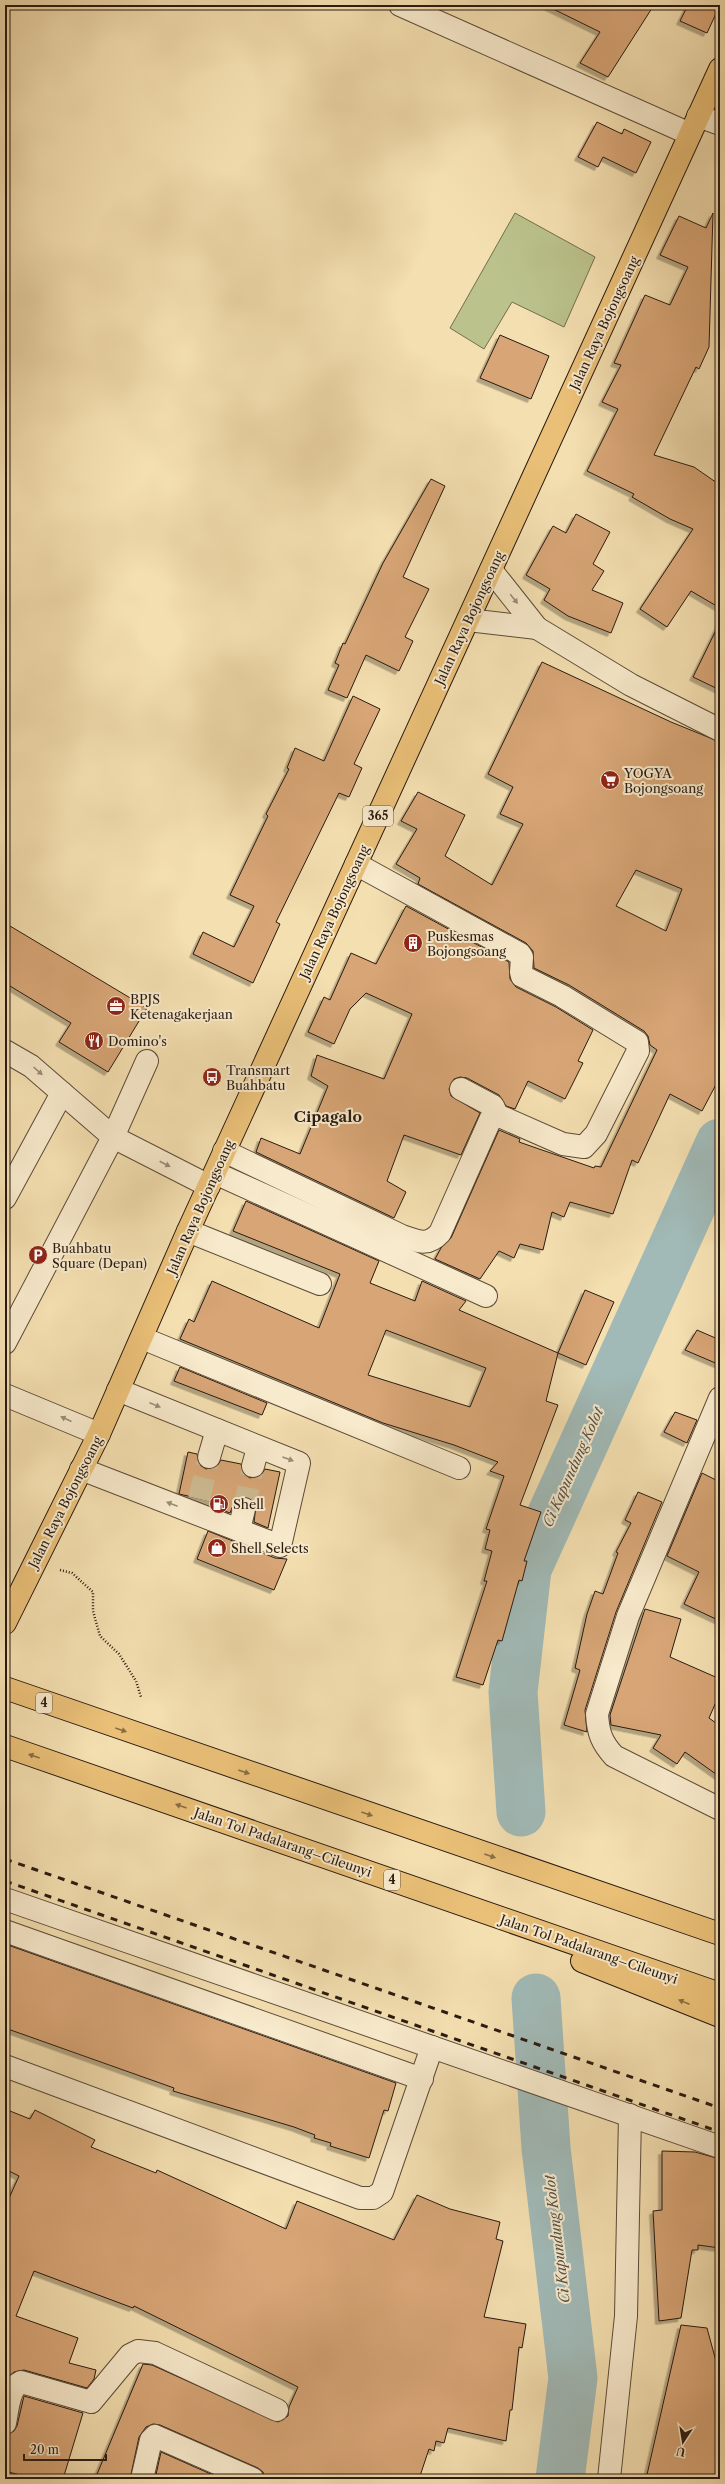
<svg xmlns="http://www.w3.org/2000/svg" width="725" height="2484" font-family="'Libre Caslon Text',serif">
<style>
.green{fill:#bbc28b;stroke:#726e4e}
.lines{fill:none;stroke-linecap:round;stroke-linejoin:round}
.river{stroke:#a1bab7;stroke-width:49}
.building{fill:#d7a576;stroke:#291a11;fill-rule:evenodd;filter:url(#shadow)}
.minor-tunnel{stroke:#cbb890;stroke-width:22;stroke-dasharray:22 11;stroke-linecap:butt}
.minor-casing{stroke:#5c4b39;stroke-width:24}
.major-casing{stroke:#291a11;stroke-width:24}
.highway-casing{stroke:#291a11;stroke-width:24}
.path{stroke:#291a11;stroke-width:2.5;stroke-dasharray:1 2;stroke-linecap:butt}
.minor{stroke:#f8eacc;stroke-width:22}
.major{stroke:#eac078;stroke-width:22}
.highway{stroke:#eac078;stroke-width:22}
.rail{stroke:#291a11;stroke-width:3;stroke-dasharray:7 7;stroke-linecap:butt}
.oneway{fill:#9b8c78}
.oneway2{fill:#8a6d44}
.labels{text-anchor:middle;stroke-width:4;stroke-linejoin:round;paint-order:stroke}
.shield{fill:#f8eacc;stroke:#675849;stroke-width:1}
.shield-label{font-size:12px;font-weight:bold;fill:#291a11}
.street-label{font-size:13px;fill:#291a11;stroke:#f8eacc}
.poi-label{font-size:13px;fill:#291a11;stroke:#f8eacc;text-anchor:start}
.water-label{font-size:14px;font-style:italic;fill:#53524b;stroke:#f8eacc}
.quarter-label{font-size:15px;font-weight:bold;fill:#291a11;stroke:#f8eacc}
</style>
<defs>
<filter id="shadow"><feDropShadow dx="-3.5" dy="3.5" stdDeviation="0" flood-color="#0004"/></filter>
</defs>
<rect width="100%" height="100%" fill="#f4dfb0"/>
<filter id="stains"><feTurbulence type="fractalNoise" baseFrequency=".005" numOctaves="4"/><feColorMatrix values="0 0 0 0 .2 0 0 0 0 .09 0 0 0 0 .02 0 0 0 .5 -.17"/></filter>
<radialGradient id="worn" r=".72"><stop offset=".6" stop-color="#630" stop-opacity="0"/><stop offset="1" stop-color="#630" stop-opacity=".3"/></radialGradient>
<path class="green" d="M 515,213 L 595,257 L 564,327 L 512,302 L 484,349 L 450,328 Z"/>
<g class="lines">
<g class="river">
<path d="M 521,1812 L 513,1692 L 527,1569 L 720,1143"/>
<path d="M 536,1998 L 546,2148 L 573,2378 L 560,2479"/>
</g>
</g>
<g class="building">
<path d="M 545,5 L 654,5 L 608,77 L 580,63 L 600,32 Z"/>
<path d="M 688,5 L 720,5 L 707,33 L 680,21 Z"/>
<path d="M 597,122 L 622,134 L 624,129 L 651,142 L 636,173 L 603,157 L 598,167 L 578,157 Z"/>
<path d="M 713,213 L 709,347 L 699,369 L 696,367 L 654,455 L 694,467 L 720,485 L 720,608 L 691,591 L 667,627 L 640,609 L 693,529 L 670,519 L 632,497 L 634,494 L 587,471 L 618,409 L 602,402 L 621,365 L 614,363 L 645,295 L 670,305 L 688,267 L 660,255 L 679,216 L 706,228 Z"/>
<path d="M 500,335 L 549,356 L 531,399 L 480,378 Z"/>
<path d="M 431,479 L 445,486 L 403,577 L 429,589 L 405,637 L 413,641 L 399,671 L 366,655 L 347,698 L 328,690 L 339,665 L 335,663 L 343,643 L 345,644 L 383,563 Z"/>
<path d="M 576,514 L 610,532 L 593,564 L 604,571 L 592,590 L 623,603 L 611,633 L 568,616 L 544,600 L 550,589 L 526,575 L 553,526 L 566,533 Z"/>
<path d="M 720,622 L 720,690 L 693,677 Z"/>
<path d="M 542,662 L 671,722 L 720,742 L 720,1077 L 702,1111 L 670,1094 L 638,1163 L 632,1160 L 613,1214 L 570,1202 L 564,1217 L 552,1212 L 543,1250 L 520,1244 L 514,1258 L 499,1251 L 480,1279 L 435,1259 L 441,1248 L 451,1238 L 499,1130 L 520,1139 L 519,1142 L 594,1168 L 595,1166 L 601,1167 L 657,1050 L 650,1045 L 648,1036 L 644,1031 L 569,985 L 534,968 L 533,951 L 526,943 L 418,884 L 420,878 L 396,864 L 417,829 L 401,821 L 418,792 L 465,815 L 445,856 L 492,885 L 523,824 L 500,814 L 513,787 L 488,774 ZM 636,870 L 682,889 L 666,931 L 616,906 Z"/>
<path d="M 353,696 L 380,709 L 354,764 L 362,768 L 349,797 L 339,793 L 276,922 L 280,924 L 253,983 L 193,954 L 203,932 L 234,947 L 254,906 L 230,895 L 268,816 L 266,814 L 289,769 L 287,768 L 295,748 L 324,761 Z"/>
<path d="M 406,906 L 509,962 L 510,979 L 516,987 L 556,1007 L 593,1030 L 578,1061 L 583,1063 L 565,1099 L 528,1081 L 515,1109 L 506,1106 L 499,1095 L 467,1078 L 460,1077 L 454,1079 L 449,1089 L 451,1096 L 480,1113 L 461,1155 L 404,1135 L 387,1181 L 406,1192 L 394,1218 L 256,1152 L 261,1138 L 300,1154 L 328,1086 L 311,1076 L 317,1055 L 384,1079 L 412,1014 L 366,993 L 350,1009 L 334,1044 L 308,1032 L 324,997 L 330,1000 L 351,953 L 376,964 Z"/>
<path d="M 5,923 L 147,1008 L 108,1072 L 59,1042 L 71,1023 L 5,983 Z"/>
<path d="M 246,1201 L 379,1261 L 370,1283 L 415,1301 L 422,1281 L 466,1301 L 459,1310 L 558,1353 L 546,1401 L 558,1405 L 520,1505 L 541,1512 L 524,1561 L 527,1561 L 522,1581 L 519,1580 L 502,1641 L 498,1640 L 483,1685 L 456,1677 L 487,1581 L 484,1581 L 492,1551 L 485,1549 L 490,1530 L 486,1529 L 504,1476 L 490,1471 L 498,1462 L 454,1445 L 383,1423 L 180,1339 L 189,1319 L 194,1322 L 212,1281 L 319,1328 L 340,1274 L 233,1231 ZM 386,1330 L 486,1368 L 470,1407 L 368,1375 Z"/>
<path d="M 585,1290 L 614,1302 L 586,1365 L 558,1353 Z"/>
<path d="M 697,1330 L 720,1340 L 720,1365 L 685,1350 Z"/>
<path d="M 180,1367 L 267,1403 L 262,1415 L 174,1381 Z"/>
<path d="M 675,1412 L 697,1420 L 687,1443 L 664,1432 Z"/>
<path d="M 188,1452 L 197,1454 L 200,1465 L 206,1469 L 217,1466 L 221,1460 L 241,1464 L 244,1474 L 250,1478 L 261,1475 L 265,1469 L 280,1472 L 268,1528 L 254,1522 L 256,1506 L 247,1497 L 235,1500 L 230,1513 L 217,1508 L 219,1503 L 179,1494 Z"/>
<path d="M 702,1473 L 720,1482 L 720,1621 L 684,1604 L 699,1572 L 667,1556 Z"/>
<path d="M 638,1492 L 662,1502 L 616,1612 L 585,1710 L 587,1732 L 564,1725 L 580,1670 L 575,1668 L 587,1614 L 595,1591 L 603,1594 L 618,1553 L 616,1552 L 631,1523 L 625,1520 Z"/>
<path d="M 208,1531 L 275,1558 L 287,1559 L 274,1590 L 197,1559 Z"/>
<path d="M 645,1609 L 681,1619 L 670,1657 L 720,1679 L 720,1693 L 709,1718 L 720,1726 L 720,1777 L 685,1752 L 677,1764 L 653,1748 L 661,1735 L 611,1725 L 610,1715 Z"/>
<path d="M 5,1944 L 396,2083 L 388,2111 L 384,2110 L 369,2158 L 330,2146 L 331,2143 L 314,2138 L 315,2135 L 294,2127 L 173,2091 L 174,2088 L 5,2028 Z"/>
<path d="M 5,2109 L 30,2119 L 35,2110 L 95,2140 L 91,2147 L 156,2173 L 157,2170 L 286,2229 L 297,2201 L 394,2240 L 417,2195 L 450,2209 L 500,2222 L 496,2239 L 503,2241 L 484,2317 L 526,2324 L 522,2348 L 519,2347 L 512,2410 L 510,2410 L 506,2441 L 448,2428 L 444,2443 L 436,2441 L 434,2451 L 429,2449 L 419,2479 L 265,2479 L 263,2472 L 258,2468 L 160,2425 L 153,2424 L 146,2427 L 139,2437 L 130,2479 L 95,2479 L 143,2364 L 152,2365 L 278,2422 L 288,2416 L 289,2407 L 298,2387 L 134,2306 L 133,2308 L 34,2271 L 16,2316 L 78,2338 L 69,2363 L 96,2370 L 94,2379 L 87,2388 L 24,2370 L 14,2372 L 5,2380 L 5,2207 L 19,2176 L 5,2169 Z"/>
<path d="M 662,2151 L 695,2152 L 720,2159 L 720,2248 L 698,2245 L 698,2250 L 692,2250 L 681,2318 L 659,2321 L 653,2211 L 662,2210 Z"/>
<path d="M 681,2325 L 707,2328 L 720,2376 L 720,2479 L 646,2479 Z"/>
<path d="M 24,2396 L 83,2413 L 63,2479 L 35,2479 L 5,2471 L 5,2435 L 14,2431 L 17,2426 Z"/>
<path d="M 161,2452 L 222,2479 L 155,2479 Z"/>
</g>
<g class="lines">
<g class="minor-tunnel">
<path d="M 199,1499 L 209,1457"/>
<path d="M 244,1509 L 253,1466"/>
</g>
<g class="minor-casing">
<g id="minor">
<path d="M 400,5 L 690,134"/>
<path d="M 698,116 L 720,124"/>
<path d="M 491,570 L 537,628 L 631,685 L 720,730"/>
<path d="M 468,620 L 537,628"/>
<path d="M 5,1051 L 31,1066 L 113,1137 L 209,1186"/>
<path d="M 461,1089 L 493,1106 L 497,1115"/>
<path d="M 224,1151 L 402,1236 C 418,1241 427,1247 440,1233 L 491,1118 L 497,1115 L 563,1144 L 584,1147 L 596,1134 L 638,1051 L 637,1042 L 562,996 L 522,976 L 521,972 L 522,957 L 520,954 L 356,864"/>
<path d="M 215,1173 L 486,1296"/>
<path d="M 5,1198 L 62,1093"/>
<path d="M 188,1231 L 320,1284"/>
<path d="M 142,1338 L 459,1468"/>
<path d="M 5,1343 L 113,1137 L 147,1061"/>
<path d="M 5,1395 L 99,1434"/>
<path d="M 720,1398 L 628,1616 L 597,1714 C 598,1733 602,1743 614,1756 L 720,1809"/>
<path d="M 209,1457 L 217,1430"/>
<path d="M 253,1466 L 258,1448"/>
<path d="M 81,1469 L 280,1546 L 299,1463 L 118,1390"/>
<path d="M 239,1530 L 244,1509"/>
<path d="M 5,1899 L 720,2147"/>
<path d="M 5,1931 L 422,2079"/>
<path d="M 5,2066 L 360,2198 L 373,2198 L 382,2192 L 432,2047"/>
<path d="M 5,2423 C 8,2410 8,2388 21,2382 L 91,2402 L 130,2355 L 138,2351 L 155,2353 L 277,2410"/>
<path d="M 142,2479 L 151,2440 L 155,2436 L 253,2479"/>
<path d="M 609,2479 L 626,2316 L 630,2115"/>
</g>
</g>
<g class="major-casing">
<path id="major" d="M 5,1623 L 99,1434 L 188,1231 L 720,69"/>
</g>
<g class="highway-casing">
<g id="highway">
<path d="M 5,1688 L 720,1934"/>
<path d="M 5,1746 L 720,1994"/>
<path d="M 582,1961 L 720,2016"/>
</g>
</g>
<path class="path" d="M 60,1570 L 72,1573 L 93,1592 L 93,1611 L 100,1636 L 119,1654 L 136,1681 L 141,1697"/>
<use href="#minor" class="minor"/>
<use href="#major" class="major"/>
<use href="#highway" class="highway"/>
<g class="rail">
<path d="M 5,1859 L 720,2108"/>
<path d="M 5,1881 L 720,2132"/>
</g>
</g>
<defs><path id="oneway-solid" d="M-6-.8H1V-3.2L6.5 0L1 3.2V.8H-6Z"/></defs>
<g class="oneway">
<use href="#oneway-solid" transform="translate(514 599) rotate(51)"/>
<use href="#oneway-solid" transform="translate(38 1071) rotate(42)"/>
<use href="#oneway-solid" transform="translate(165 1164) rotate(27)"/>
<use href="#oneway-solid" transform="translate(155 1405) rotate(22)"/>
<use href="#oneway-solid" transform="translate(66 1419) rotate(-156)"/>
<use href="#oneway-solid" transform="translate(288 1459) rotate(20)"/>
<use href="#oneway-solid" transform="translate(172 1504) rotate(-159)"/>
</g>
<g class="oneway2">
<use href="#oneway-solid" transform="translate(121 1730) rotate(19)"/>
<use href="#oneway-solid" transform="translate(34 1756) rotate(-161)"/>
<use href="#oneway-solid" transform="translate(244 1772) rotate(19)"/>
<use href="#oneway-solid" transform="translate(181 1806) rotate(-161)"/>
<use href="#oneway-solid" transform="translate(367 1814) rotate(19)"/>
<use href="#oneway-solid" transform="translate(490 1856) rotate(19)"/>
<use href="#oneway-solid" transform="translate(684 2002) rotate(-158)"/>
</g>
<defs>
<g id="supermarket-disc" transform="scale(1)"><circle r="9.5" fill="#8f2418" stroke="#f8eacc"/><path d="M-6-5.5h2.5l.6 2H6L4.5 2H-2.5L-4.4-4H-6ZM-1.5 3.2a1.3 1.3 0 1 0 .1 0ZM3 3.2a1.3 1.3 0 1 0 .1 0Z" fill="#fff"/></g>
<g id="building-disc" transform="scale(1)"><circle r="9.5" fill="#8f2418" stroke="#f8eacc"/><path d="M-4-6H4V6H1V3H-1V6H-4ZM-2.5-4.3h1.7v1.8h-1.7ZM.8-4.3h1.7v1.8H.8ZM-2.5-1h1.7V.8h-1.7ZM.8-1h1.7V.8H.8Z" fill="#fff"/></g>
<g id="office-disc" transform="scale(1)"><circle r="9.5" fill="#8f2418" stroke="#f8eacc"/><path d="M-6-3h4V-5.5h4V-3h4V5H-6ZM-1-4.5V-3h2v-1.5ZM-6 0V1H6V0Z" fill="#fff"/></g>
<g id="restaurant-disc" transform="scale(1)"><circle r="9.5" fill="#8f2418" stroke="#f8eacc"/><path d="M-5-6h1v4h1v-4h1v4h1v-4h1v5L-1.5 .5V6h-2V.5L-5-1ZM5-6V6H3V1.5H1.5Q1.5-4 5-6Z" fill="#fff"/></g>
<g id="bus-disc" transform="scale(1)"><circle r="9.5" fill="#8f2418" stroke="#f8eacc"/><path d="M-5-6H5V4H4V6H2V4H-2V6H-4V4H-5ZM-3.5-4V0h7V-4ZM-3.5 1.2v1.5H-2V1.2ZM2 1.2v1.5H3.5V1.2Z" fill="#fff"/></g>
<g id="parking-disc" transform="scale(1)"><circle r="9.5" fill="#8f2418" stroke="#f8eacc"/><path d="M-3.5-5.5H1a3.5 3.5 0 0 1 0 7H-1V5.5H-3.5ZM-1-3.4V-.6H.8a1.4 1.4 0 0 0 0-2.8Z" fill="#fff"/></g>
<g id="fuel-disc" transform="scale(1)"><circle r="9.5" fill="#8f2418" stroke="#f8eacc"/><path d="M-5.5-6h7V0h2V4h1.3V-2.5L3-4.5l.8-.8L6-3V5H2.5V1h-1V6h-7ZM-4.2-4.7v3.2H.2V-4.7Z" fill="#fff"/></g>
<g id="shop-disc" transform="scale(1)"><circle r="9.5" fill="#8f2418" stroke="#f8eacc"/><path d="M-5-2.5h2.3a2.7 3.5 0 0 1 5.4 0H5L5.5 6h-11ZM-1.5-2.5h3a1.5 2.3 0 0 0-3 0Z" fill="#fff"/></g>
</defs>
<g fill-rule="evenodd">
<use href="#supermarket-disc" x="610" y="780"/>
<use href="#building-disc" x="413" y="943"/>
<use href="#office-disc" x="116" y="1006"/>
<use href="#restaurant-disc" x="94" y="1041"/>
<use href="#bus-disc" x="212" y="1077"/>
<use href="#parking-disc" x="38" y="1255"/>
<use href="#fuel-disc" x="219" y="1504"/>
<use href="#shop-disc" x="217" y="1548"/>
</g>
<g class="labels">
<g class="shield">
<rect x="363" y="806" width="30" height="20" rx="3"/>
<rect x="36" y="1693" width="16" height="20" rx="3"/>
<rect x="384" y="1870" width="16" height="20" rx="3"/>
</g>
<g class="shield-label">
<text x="378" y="820">365</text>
<text x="44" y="1707">4</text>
<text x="392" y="1884">4</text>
</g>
<g class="street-label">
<text transform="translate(604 323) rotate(-65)" y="5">Jalan Raya Bojongsoang</text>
<text transform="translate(469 618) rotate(-65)" y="5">Jalan Raya Bojongsoang</text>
<text transform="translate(334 912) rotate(-65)" y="5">Jalan Raya Bojongsoang</text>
<text transform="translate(200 1207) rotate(-66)" y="5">Jalan Raya Bojongsoang</text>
<text transform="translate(65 1502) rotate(-63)" y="5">Jalan Raya Bojongsoang</text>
<text transform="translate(283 1842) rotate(19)" y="5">Jalan Tol Padalarang–Cileunyi</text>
<text transform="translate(589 1949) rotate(19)" y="5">Jalan Tol Padalarang–Cileunyi</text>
</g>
<g class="poi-label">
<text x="624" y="778">YOGYA<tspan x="624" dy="15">Bojongsoang</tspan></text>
<text x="427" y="941">Puskesmas<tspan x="427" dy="15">Bojongsoang</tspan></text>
<text x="130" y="1004">BPJS<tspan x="130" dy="15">Ketenagakerjaan</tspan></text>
<text x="108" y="1046">Domino's</text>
<text x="226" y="1075">Transmart<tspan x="226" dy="15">Buahbatu</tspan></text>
<text x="52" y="1253">Buahbatu<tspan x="52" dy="15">Square (Depan)</tspan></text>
<text x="233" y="1509">Shell</text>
<text x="231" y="1553">Shell Selects</text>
</g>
<g class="water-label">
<text transform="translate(573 1467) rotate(-66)" y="5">Ci Kapundung Kolot</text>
<text transform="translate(557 2239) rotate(-97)" y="5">Ci Kapundung Kolot</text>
</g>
<g class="quarter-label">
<text x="328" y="1122">Cipagalo</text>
</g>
</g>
<rect width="725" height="2484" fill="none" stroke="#f4dfb0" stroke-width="20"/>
<rect x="6" y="6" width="713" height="2472" fill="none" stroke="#291a11" stroke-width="2"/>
<rect x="10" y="10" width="705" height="2464" fill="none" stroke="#291a11"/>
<g transform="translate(683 2442) rotate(192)" stroke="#f8eacc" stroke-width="3" paint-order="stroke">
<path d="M0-3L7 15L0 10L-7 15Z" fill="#291a11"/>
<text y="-6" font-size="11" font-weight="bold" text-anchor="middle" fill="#291a11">U</text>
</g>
<path d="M24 2454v6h82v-6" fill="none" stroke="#291a11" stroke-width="2"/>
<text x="30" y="2454" font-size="12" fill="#291a11" stroke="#f8eacc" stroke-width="3" paint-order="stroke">20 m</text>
<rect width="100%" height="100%" filter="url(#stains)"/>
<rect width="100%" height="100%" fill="url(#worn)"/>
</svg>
